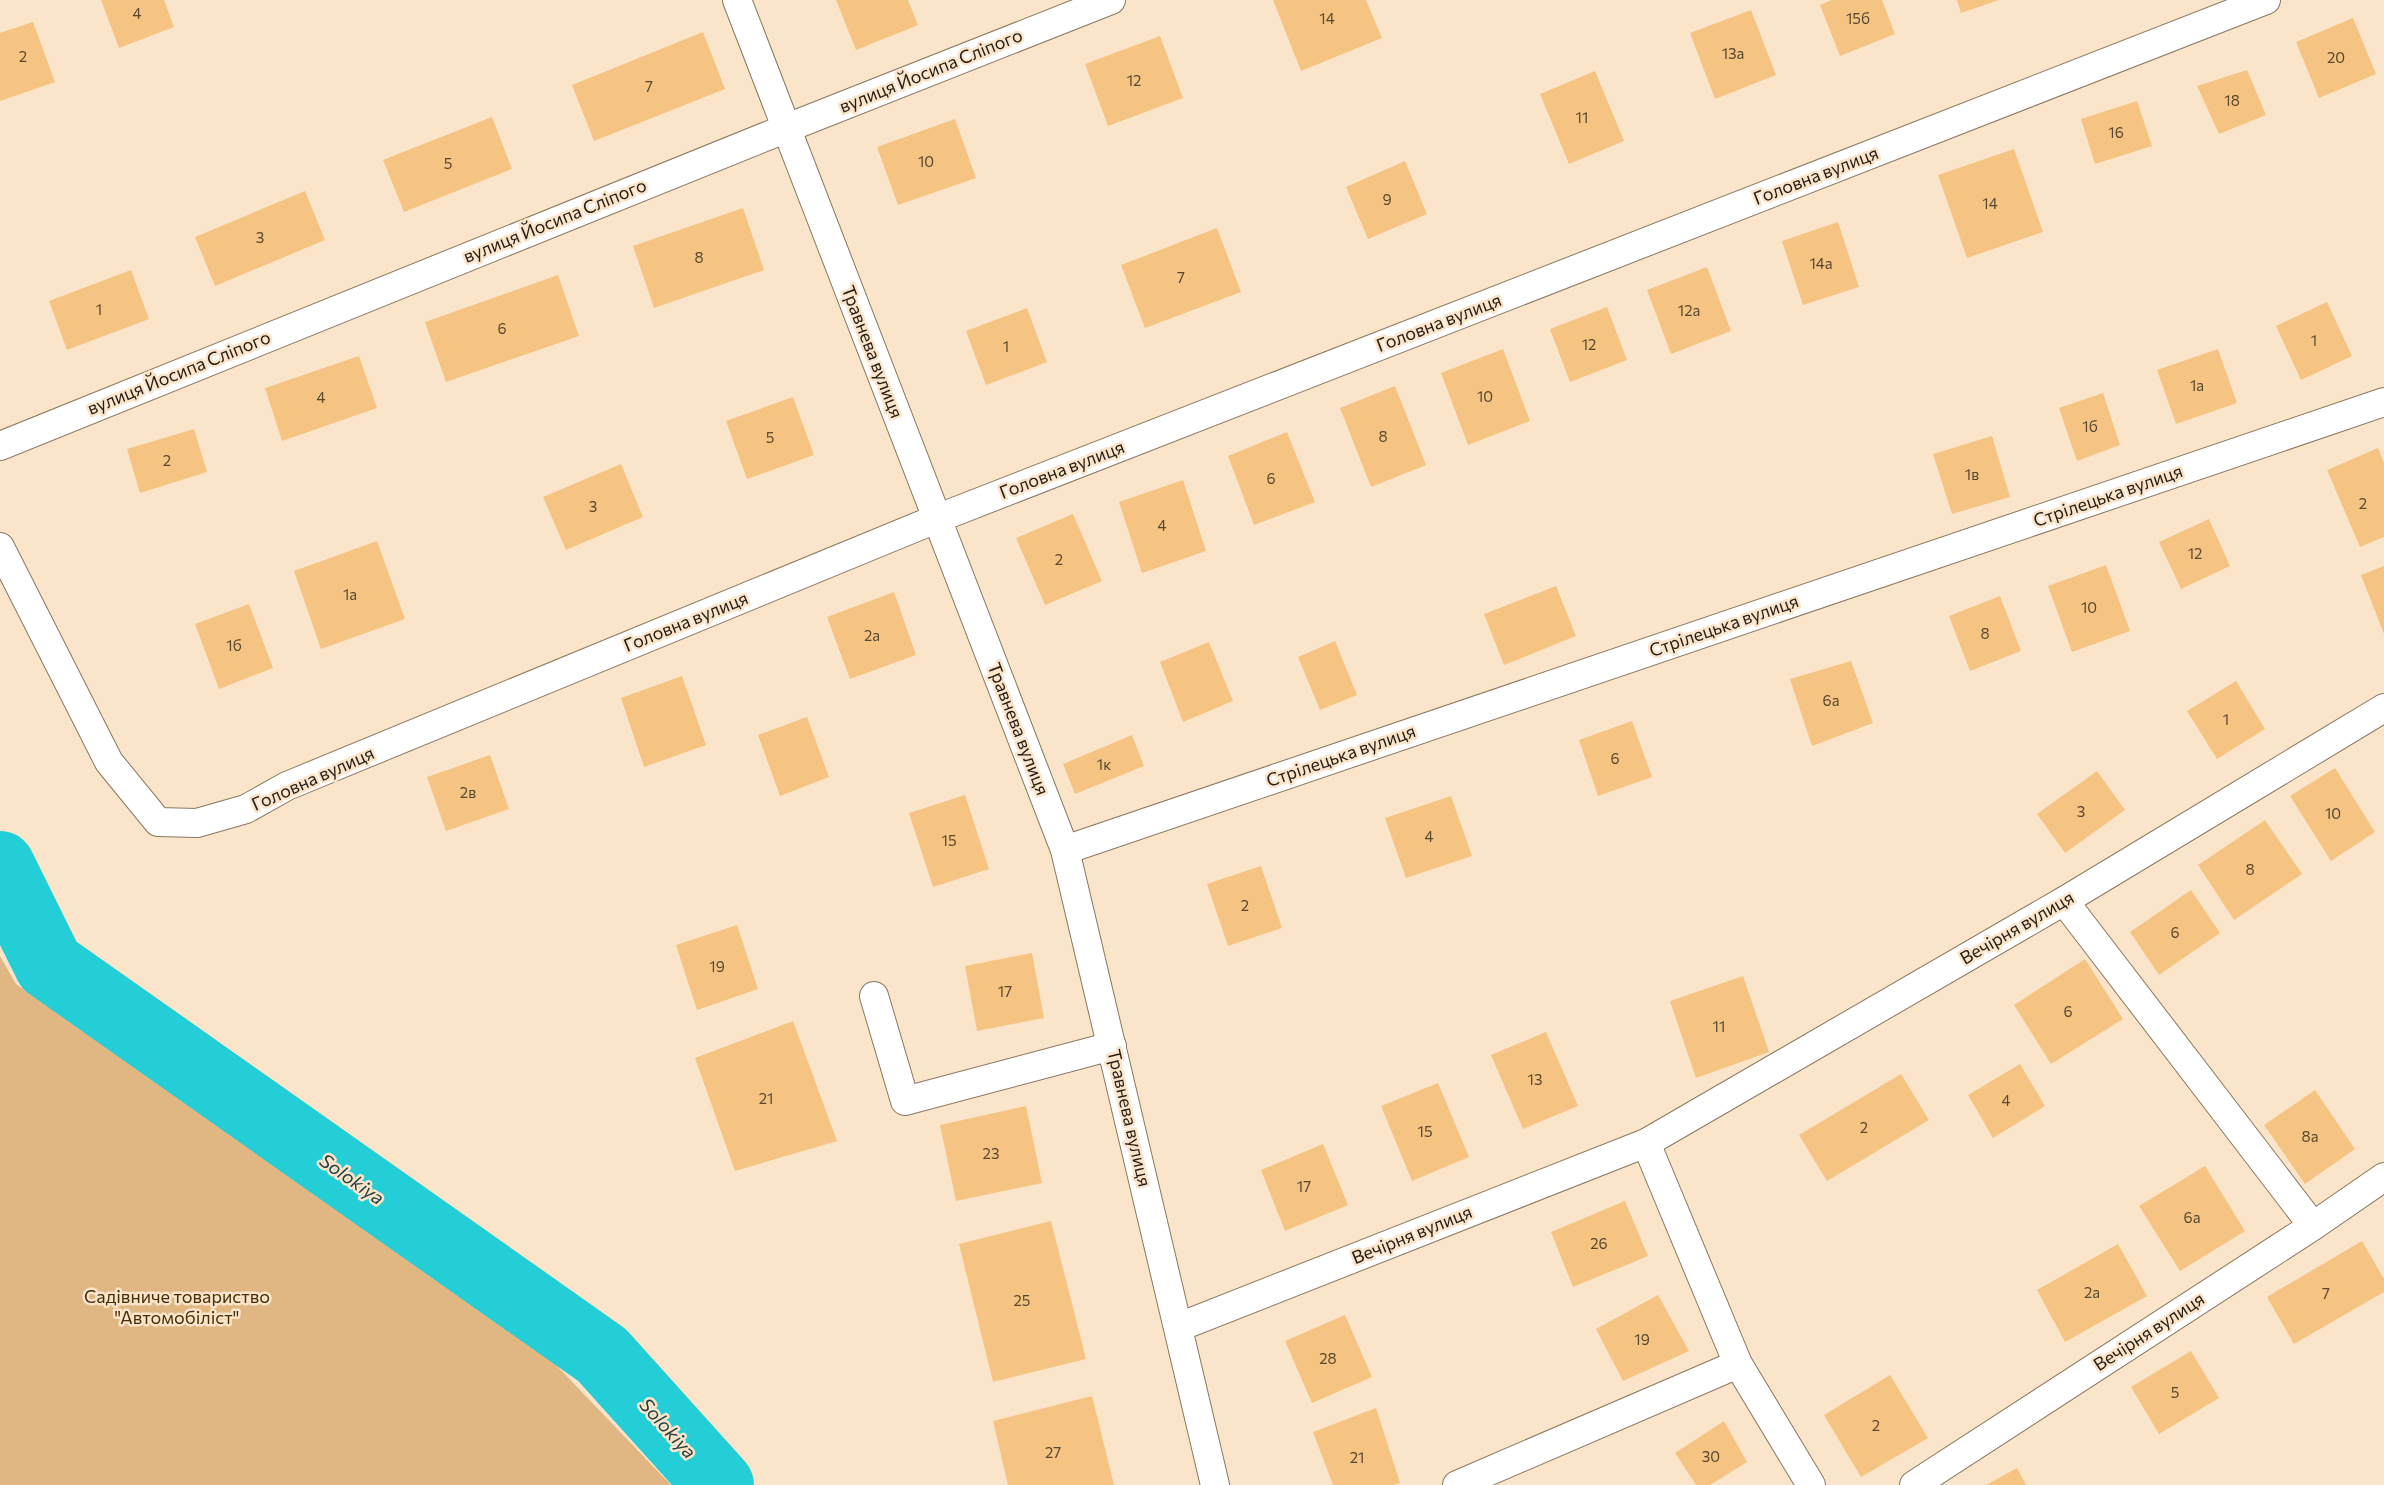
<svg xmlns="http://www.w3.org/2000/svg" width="2384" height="1485" font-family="Commissioner,sans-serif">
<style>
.green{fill:#e0b783}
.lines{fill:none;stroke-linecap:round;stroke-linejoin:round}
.river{stroke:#24ced6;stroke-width:70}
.building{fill:#f6c482}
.minor-casing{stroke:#89775f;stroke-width:30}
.minor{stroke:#fff;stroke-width:28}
.labels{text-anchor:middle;stroke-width:5;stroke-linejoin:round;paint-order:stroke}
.number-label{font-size:15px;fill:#594730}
.street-label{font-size:18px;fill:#251d14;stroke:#fae5cb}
.park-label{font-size:18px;fill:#472e08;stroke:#fae5cb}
.water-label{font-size:19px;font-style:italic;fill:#243d3f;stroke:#fae5cb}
</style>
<rect width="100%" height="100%" fill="#fae5cb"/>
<path class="green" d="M 0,956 L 16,984 L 511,1318 L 671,1485 L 0,1485 Z"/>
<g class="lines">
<path class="river" d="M 0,866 L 49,965 L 602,1355 L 719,1485"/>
</g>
<g class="building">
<path d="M 101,0 L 164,0 L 174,27 L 119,48 Z"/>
<path d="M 836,0 L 908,0 L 918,25 L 856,50 Z"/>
<path d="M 1273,0 L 1366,0 L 1382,38 L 1301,71 Z"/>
<path d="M 1832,0 L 1882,0 L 1895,34 L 1840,56 L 1820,5 Z"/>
<path d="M 1957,0 L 1999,0 L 1961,13 Z"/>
<path d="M 1751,10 L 1776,75 L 1715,99 L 1690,33 Z"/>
<path d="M 2353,18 L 2376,74 L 2319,98 L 2296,42 Z"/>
<path d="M 33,22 L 55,82 L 0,101 L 0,33 Z"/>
<path d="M 703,32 L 725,89 L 594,141 L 572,85 Z"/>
<path d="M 1160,36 L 1183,98 L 1108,126 L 1085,64 Z"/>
<path d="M 2247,70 L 2266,115 L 2219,134 L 2197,86 Z"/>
<path d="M 1595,71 L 1624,141 L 1569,164 L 1540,94 Z"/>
<path d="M 2137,101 L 2152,146 L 2095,164 L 2081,119 Z"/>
<path d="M 492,117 L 512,169 L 404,212 L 383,160 Z"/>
<path d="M 955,119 L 976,178 L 898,205 L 877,147 Z"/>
<path d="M 2014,149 L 2043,232 L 1967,258 L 1938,175 Z"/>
<path d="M 1405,161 L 1427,214 L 1368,239 L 1346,187 Z"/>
<path d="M 305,191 L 325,240 L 215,286 L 195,237 Z"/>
<path d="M 743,208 L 764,270 L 654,308 L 633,246 Z"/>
<path d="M 1838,222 L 1859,287 L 1803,305 L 1782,241 Z"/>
<path d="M 1217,228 L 1241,292 L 1145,328 L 1121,265 Z"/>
<path d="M 1707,267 L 1731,331 L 1671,354 L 1647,290 Z"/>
<path d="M 131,270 L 149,319 L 67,350 L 49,301 Z"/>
<path d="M 558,275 L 579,336 L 446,382 L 425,322 Z"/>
<path d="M 2327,302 L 2352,356 L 2301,380 L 2276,326 Z"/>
<path d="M 1607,307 L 1627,360 L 1570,382 L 1550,329 Z"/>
<path d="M 1027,308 L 1047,362 L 986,385 L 966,331 Z"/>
<path d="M 1503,349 L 1530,421 L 1468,445 L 1441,373 Z"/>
<path d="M 2218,349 L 2237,403 L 2176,424 L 2157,370 Z"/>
<path d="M 359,356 L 377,408 L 282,441 L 265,388 Z"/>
<path d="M 1395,386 L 1426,465 L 1371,487 L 1340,408 Z"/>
<path d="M 2103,393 L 2120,445 L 2077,461 L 2059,408 Z"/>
<path d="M 793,397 L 814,455 L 747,479 L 726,421 Z"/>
<path d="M 194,429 L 207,472 L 140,493 L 127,449 Z"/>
<path d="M 1287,432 L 1315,502 L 1254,525 L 1228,456 Z"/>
<path d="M 1992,436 L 2010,497 L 1952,514 L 1933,454 Z"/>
<path d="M 2378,448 L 2384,463 L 2384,537 L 2360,547 L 2327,470 Z"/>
<path d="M 621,464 L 643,517 L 566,550 L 543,497 Z"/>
<path d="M 1183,480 L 1206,551 L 1142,573 L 1119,502 Z"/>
<path d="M 1073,514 L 1102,581 L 1045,605 L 1016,538 Z"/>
<path d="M 2209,519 L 2230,566 L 2181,589 L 2159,542 Z"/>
<path d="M 377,541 L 405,619 L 321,649 L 294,571 Z"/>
<path d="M 2106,565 L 2130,631 L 2072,652 L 2048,586 Z"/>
<path d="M 2384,566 L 2384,634 L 2361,575 Z"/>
<path d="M 1556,586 L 1576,636 L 1504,665 L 1484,614 Z"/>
<path d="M 894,592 L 916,655 L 850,679 L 827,617 Z"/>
<path d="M 2000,596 L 2021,651 L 1970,671 L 1949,616 Z"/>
<path d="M 249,604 L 273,668 L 219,689 L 195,624 Z"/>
<path d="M 1335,641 L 1357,695 L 1320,710 L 1298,657 Z"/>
<path d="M 1209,642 L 1233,701 L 1183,722 L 1160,662 Z"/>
<path d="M 1851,661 L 1873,723 L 1812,746 L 1790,679 Z"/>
<path d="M 682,676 L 706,745 L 644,767 L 621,698 Z"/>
<path d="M 2236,681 L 2265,729 L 2217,759 L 2187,711 Z"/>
<path d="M 807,717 L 829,777 L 780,796 L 758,735 Z"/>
<path d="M 1632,721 L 1652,777 L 1598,796 L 1579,740 Z"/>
<path d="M 1132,735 L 1144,766 L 1075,794 L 1063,764 Z"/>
<path d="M 490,755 L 509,809 L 446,831 L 427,777 Z"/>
<path d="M 2335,768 L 2375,832 L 2331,861 L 2290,796 Z"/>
<path d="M 2097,771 L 2125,810 L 2065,853 L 2037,814 Z"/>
<path d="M 965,795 L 989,869 L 933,887 L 909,813 Z"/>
<path d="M 1451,796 L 1472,856 L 1406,878 L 1385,818 Z"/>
<path d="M 2265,820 L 2302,874 L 2234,920 L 2198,865 Z"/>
<path d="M 1261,866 L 1282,928 L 1228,946 L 1207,884 Z"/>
<path d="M 2191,890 L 2220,933 L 2159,975 L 2130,932 Z"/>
<path d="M 737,925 L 758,989 L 697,1010 L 676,945 Z"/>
<path d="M 1032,953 L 1044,1018 L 977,1031 L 965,966 Z"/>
<path d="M 2085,959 L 2123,1019 L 2051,1064 L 2014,1005 Z"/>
<path d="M 1743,976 L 1769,1052 L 1696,1078 L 1670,1001 Z"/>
<path d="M 793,1021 L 837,1141 L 735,1171 L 695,1058 Z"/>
<path d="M 1546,1032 L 1578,1106 L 1523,1129 L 1491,1055 Z"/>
<path d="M 2020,1064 L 2045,1106 L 1993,1138 L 1968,1095 Z"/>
<path d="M 1901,1074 L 1929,1120 L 1827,1181 L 1799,1135 Z"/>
<path d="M 1438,1083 L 1469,1157 L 1412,1181 L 1381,1106 Z"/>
<path d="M 2315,1090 L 2355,1149 L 2305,1184 L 2264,1125 Z"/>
<path d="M 1026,1106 L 1042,1183 L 956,1201 L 940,1125 Z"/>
<path d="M 1323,1144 L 1348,1205 L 1285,1231 L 1261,1170 Z"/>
<path d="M 2205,1166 L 2245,1231 L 2180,1271 L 2139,1206 Z"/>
<path d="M 1625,1201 L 1648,1256 L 1573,1287 L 1551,1232 Z"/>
<path d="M 1051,1221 L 1086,1359 L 993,1382 L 959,1244 Z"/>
<path d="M 2362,1241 L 2384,1279 L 2384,1292 L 2294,1344 L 2267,1297 Z"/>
<path d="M 2118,1244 L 2147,1296 L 2065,1342 L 2037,1290 Z"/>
<path d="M 1658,1295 L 1689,1351 L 1623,1381 L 1596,1329 Z"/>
<path d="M 1345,1315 L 1372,1377 L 1312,1403 L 1285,1341 Z"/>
<path d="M 2191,1351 L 2219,1398 L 2159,1434 L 2131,1387 Z"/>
<path d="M 1890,1375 L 1928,1438 L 1861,1477 L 1824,1415 Z"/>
<path d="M 1092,1396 L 1114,1485 L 1008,1485 L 993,1421 Z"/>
<path d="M 1376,1408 L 1400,1483 L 1393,1485 L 1333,1485 L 1313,1432 Z"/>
<path d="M 1724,1421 L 1747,1462 L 1710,1485 L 1696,1485 L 1675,1453 Z"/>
<path d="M 2017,1468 L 2026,1485 L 1986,1485 Z"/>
</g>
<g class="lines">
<g class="minor-casing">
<g id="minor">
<path d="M 737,0 L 1065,850 L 1215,1485"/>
<path d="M 0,446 L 787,128 L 1111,0"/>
<path d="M 0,547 L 109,762 L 158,822 L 197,823 L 246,809 L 287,786 L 936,519 L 2266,0"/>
<path d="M 1065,850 L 2384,402"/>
<path d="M 2064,901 L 2313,1226"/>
<path d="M 874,996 L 905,1101 L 1112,1046"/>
<path d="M 1646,1143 L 1738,1364 L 1811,1485"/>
<path d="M 1179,1327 L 1646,1143 L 2064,901 L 2384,708"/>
<path d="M 1457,1485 L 1738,1364"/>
<path d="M 1914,1485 L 2313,1226 L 2384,1177"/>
</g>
</g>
<use href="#minor" class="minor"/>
</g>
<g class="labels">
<g class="number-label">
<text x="137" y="19">4</text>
<text x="1327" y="24">14</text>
<text x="1858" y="24">15б</text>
<text x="1733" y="59">13а</text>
<text x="23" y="62">2</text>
<text x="2336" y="63">20</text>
<text x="1134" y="86">12</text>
<text x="649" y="92">7</text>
<text x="2232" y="106">18</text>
<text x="1582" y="123">11</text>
<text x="2116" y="138">16</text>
<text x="926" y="167">10</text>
<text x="448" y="169">5</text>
<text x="1387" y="205">9</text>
<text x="1990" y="209">14</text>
<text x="260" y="243">3</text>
<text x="699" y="263">8</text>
<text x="1821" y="269">14а</text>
<text x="1181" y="283">7</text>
<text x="99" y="315">1</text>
<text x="1689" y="316">12а</text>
<text x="502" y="334">6</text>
<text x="2314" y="346">1</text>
<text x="1589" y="350">12</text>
<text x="1006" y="352">1</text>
<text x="2197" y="391">1а</text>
<text x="1485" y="402">10</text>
<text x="321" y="403">4</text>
<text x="2090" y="432">1б</text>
<text x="1383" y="442">8</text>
<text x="770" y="443">5</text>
<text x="167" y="466">2</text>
<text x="1972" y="480">1в</text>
<text x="1271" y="484">6</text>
<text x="2363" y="509">2</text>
<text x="593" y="512">3</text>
<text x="1162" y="531">4</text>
<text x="2195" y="559">12</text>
<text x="1059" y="565">2</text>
<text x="350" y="600">1а</text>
<text x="2089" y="613">10</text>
<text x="1985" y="639">8</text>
<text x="872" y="641">2а</text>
<text x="234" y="651">1б</text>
<text x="1831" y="706">6а</text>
<text x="2226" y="725">1</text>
<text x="1615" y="764">6</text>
<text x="1104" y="770">1к</text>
<text x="468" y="798">2в</text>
<text x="2081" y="817">3</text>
<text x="2333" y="819">10</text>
<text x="1429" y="842">4</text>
<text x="949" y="846">15</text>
<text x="2250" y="875">8</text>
<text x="1245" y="911">2</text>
<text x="2175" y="938">6</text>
<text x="717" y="972">19</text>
<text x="1005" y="997">17</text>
<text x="2068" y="1017">6</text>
<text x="1719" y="1032">11</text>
<text x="1535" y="1085">13</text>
<text x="766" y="1104">21</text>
<text x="2006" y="1106">4</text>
<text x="1864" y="1133">2</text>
<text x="1425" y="1137">15</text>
<text x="2310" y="1142">8а</text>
<text x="991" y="1159">23</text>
<text x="1304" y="1192">17</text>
<text x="2192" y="1223">6а</text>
<text x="1599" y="1249">26</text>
<text x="2092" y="1298">2а</text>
<text x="2326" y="1299">7</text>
<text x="1022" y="1306">25</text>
<text x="1642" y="1345">19</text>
<text x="1328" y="1364">28</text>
<text x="2175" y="1398">5</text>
<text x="1876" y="1431">2</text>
<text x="1053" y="1458">27</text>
<text x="1711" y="1462">30</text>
<text x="1357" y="1463">21</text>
</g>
<g class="street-label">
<text transform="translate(931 71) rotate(-22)" y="6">вулиця Йосипа Сліпого</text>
<text transform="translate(1816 176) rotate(-21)" y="6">Головна вулиця</text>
<text transform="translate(555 221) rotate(-22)" y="6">вулиця Йосипа Сліпого</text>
<text transform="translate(1439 323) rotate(-21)" y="6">Головна вулиця</text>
<text transform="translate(872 352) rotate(69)" y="6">Травнева вулиця</text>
<text transform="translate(179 373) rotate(-22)" y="6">вулиця Йосипа Сліпого</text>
<text transform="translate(1062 470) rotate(-21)" y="6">Головна вулиця</text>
<text transform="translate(2108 496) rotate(-19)" y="6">Стрілецька вулиця</text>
<text transform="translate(686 622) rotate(-22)" y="6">Головна вулиця</text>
<text transform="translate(1724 626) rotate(-19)" y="6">Стрілецька вулиця</text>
<text transform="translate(1018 729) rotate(69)" y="6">Травнева вулиця</text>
<text transform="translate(1341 756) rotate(-19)" y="6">Стрілецька вулиця</text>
<text transform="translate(313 779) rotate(-24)" y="6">Головна вулиця</text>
<text transform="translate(2017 928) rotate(-30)" y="6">Вечірня вулиця</text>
<text transform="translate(1129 1118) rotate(77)" y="6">Травнева вулиця</text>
<text transform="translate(1412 1235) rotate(-22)" y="6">Вечірня вулиця</text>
<text transform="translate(2149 1332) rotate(-33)" y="6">Вечірня вулиця</text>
</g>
<g class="park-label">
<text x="177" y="1303">Садівниче товариство<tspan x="177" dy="21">"Автомобіліст"</tspan></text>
</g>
<g class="water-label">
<text transform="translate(352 1179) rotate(35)" y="7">Solokiya</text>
<text transform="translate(668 1428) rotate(48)" y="7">Solokiya</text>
</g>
</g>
</svg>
